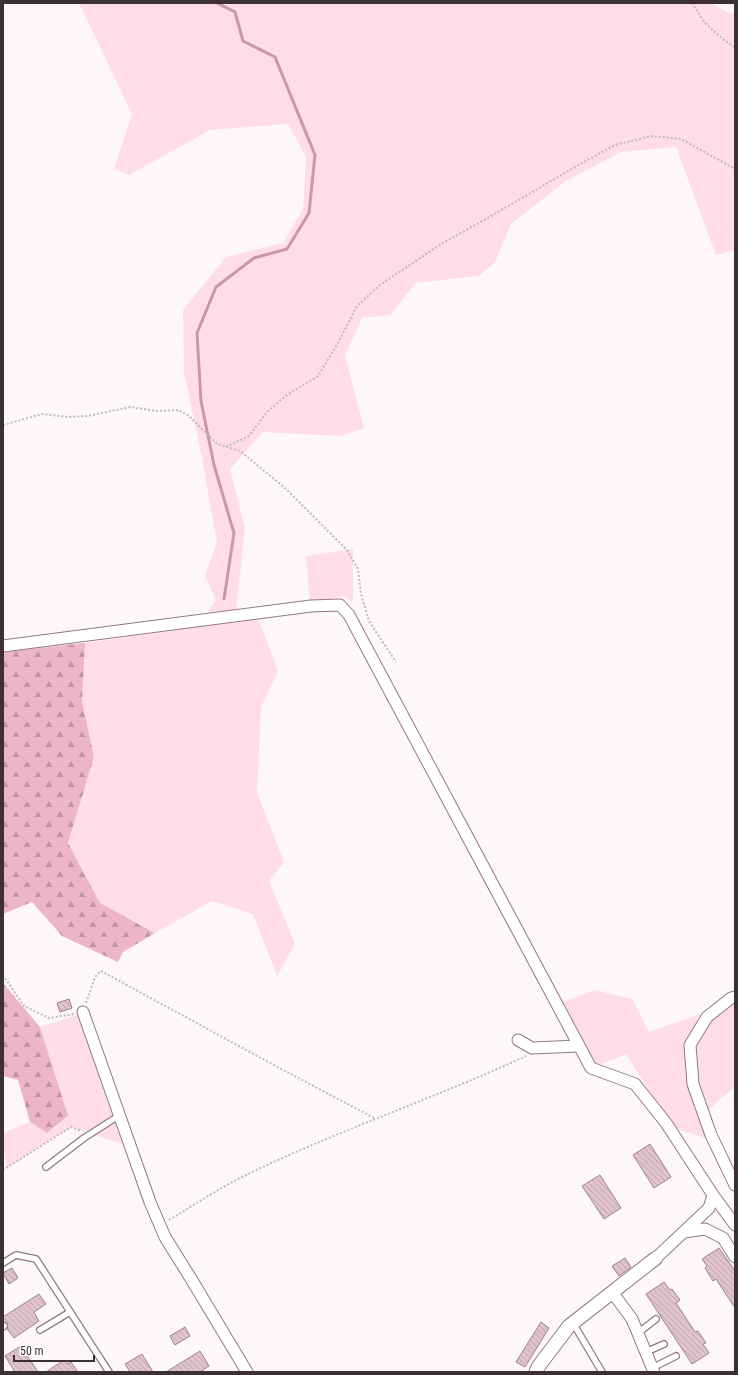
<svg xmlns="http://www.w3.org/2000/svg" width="738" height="1375" font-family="'Roboto Condensed',sans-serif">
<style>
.green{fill:#fedde7}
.forest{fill:url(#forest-firs)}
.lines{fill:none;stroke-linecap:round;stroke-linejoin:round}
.stream{stroke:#cb97a7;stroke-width:3}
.building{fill:url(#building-back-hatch);stroke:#9e838b}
.service-casing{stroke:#947981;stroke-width:8}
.minor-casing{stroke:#947981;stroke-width:13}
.tertiary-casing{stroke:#947981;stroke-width:15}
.path{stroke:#c1b9bc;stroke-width:2;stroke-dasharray:2 2;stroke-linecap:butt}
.service{stroke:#fff;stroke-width:5.5}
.minor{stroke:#fff;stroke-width:11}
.tertiary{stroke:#fff;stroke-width:13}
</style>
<defs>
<pattern id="forest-firs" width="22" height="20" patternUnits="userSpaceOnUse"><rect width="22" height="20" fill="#edb6c7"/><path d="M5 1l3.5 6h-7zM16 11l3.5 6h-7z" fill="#c194a2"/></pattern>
<pattern id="building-back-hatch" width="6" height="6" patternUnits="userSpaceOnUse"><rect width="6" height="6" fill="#e0c2cb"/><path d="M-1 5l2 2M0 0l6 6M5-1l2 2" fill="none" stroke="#c1a7af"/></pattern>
</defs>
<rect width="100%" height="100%" fill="#fdf7f9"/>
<g class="green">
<path d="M 79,3 L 711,3 L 729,13 L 735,14 L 735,250 L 716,255 L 676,147 L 621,152 L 566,181 L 511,224 L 495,262 L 479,276 L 416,283 L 390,315 L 362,318 L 345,356 L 364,428 L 341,436 L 263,432 L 230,469 L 245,528 L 236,612 L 208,611 L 216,600 L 205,576 L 217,542 L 201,453 L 184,372 L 183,310 L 226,257 L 283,243 L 303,209 L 306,157 L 288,124 L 210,130 L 129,175 L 114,169 L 132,114 Z"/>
<path d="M 353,549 L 353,602 L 344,596 L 310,603 L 306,556 Z"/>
<path d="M 258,618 L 278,671 L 261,707 L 257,793 L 284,862 L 269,881 L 295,944 L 277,976 L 253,914 L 212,901 L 155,933 L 100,903 L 68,843 L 94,757 L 82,701 L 85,643 Z"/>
<path d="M 594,990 L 632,999 L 649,1032 L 700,1014 L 685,1043 L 689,1087 L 706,1138 L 673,1128 L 626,1054 L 597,1066 L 563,1002 Z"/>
<path d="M 734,1002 L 735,1002 L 735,1087 L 709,1109 L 698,1080 L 694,1047 L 710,1020 Z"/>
<path d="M 78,1015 L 122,1144 L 71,1127 L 7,1167 L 3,1146 L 3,1133 L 30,1122 L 47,1133 L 68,1117 L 40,1027 Z"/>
</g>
<g class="forest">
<path d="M 85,643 L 82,701 L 94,757 L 68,843 L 100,903 L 155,933 L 123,952 L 118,962 L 62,936 L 32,902 L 3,914 L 3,652 Z"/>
<path d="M 3,983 L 40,1027 L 68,1116 L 47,1133 L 30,1122 L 18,1080 L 3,1076 Z"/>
</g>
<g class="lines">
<path class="stream" d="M 217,3 L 235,12 L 243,41 L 275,57 L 315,155 L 309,213 L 287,249 L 254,258 L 216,287 L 197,333 L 201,401 L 214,465 L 234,533 L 224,599"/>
</g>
<g class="building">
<path d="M 69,999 L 72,1008 L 60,1012 L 57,1003 Z"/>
<path d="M 650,1144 L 671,1177 L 654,1188 L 633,1155 Z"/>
<path d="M 600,1175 L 621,1208 L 604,1219 L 582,1186 Z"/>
<path d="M 719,1248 L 735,1271 L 735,1308 L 716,1279 L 713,1281 L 705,1268 L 707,1266 L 702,1259 Z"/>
<path d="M 625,1258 L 631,1267 L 619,1276 L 612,1266 Z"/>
<path d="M 12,1268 L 18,1278 L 9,1284 L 3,1273 Z"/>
<path d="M 664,1282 L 670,1290 L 672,1289 L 680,1300 L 676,1303 L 695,1332 L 698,1331 L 706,1343 L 703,1344 L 709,1353 L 692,1364 L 646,1294 Z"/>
<path d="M 39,1294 L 46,1304 L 34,1312 L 39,1321 L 14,1338 L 7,1329 L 7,1323 L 3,1322 L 3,1317 Z"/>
<path d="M 541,1322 L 549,1328 L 525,1367 L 516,1362 Z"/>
<path d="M 185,1327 L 190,1336 L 175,1345 L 170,1336 Z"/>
<path d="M 21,1346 L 38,1372 L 15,1372 L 5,1356 Z"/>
<path d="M 200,1351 L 209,1366 L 200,1372 L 166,1372 Z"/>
<path d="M 142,1354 L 153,1372 L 130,1372 L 125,1364 Z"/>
<path d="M 64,1360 L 67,1364 L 71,1362 L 78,1372 L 46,1372 Z"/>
</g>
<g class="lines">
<g class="service-casing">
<g id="service">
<path d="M 46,1167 L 84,1138 L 120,1115"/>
<path d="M 3,1263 L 16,1255 L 36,1259 L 109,1372"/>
<path d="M 573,1323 L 602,1372"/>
<path d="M 3,1327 L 4,1326"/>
<path d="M 40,1330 L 70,1312"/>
<path d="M 638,1333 L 656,1319"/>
<path d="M 646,1352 L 664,1344"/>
<path d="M 652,1368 L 676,1356"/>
</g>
</g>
<g class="minor-casing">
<g id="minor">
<path d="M 3,646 L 311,606 L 340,605 L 349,615 L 591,1068 L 635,1084 L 666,1123 L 713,1195 L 709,1208 L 656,1258"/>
<path d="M 735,997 L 731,998 L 707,1017 L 690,1045 L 693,1084 L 711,1135 L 735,1185"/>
<path d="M 83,1012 L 150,1202 L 165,1237 L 193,1282 L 247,1372"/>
<path d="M 518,1040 L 532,1048 L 579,1046"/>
<path d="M 713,1195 L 735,1225"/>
<path d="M 684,1232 L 705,1229 L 723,1238 L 735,1257"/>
<path d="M 612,1292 L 632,1319 L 654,1372"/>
</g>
</g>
<g class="tertiary-casing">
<path id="tertiary" d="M 536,1372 L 538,1367 L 569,1326 L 656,1258"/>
</g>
<g class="path">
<path d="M 692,3 L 705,23 L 725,41 L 735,47"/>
<path d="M 3,425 L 42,414 L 69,417 L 88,416 L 130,407 L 157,411 L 179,410 L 189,416 L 217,444 L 240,451 L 285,488 L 347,550 L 358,569 L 361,594 L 369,621 L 396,662"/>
<path d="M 226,447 L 249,436 L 267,412 L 287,395 L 318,376 L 338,343 L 357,306 L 380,285 L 441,244 L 486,219 L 582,163 L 615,145 L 651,136 L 681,139 L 735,169"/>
<path d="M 3,975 L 24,1006 L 49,1018 L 74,1014"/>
<path d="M 86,1003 L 95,977 L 101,971 L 270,1063 L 374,1118"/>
<path d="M 3,1170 L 71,1127 L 81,1131"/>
<path d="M 169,1220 C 194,1205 218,1189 244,1176 C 336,1131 433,1099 526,1056"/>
</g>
<use href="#service" class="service"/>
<use href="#minor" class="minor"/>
<use href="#tertiary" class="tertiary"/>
</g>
<rect width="738" height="1375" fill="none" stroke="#3c3033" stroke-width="8"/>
<path d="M14 1355v6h80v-6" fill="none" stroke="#3c3033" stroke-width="2"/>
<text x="20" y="1355" font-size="12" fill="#3c3033" stroke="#ffffff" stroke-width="3" paint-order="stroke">50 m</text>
</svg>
